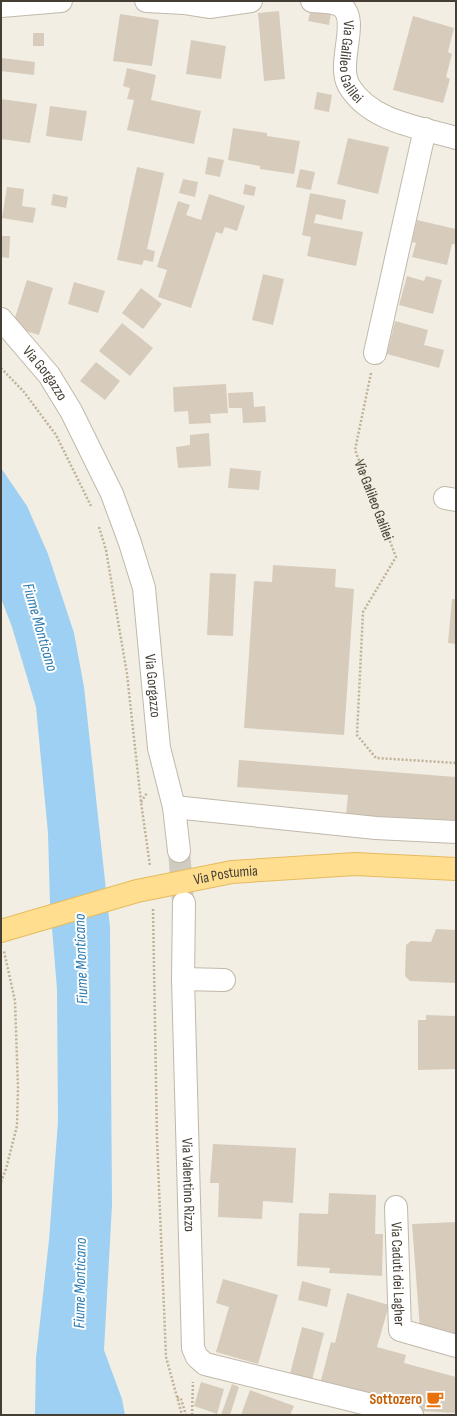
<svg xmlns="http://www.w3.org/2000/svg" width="457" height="1416" font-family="'Sofia Sans Condensed',sans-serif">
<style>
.water{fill:#9dd0f2}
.building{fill:#d7ccbc}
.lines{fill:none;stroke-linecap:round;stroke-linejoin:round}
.minor-tunnel{stroke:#cfcbc1;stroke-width:22;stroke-dasharray:22 11;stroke-linecap:butt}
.minor-casing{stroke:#c1b8a9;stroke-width:24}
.major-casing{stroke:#e6bb5e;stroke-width:24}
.path{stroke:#c0b197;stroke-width:2.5;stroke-dasharray:2 2;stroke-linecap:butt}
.minor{stroke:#fff;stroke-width:22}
.major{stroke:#ffde90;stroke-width:22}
.labels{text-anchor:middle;stroke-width:4;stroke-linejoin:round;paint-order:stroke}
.street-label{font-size:15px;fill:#443e34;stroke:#fff}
.food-label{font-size:15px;font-weight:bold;fill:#c56008;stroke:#fff;text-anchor:end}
.water-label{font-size:16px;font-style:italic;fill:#2b7bb2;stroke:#fff}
</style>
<rect width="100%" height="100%" fill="#f2eee4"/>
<path class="water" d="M 1,468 L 27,506 L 48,554 L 74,633 L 84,687 L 110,927 L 112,1205 L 104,1350 L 122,1399 L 125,1415 L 35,1415 L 36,1358 L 49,1240 L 58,1122 L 57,989 L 50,904 L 48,833 L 36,707 L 12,627 L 1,598 Z"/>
<g class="building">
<path d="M 311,9 L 331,13 L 329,25 L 308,21 Z"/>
<path d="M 279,11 L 285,79 L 264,81 L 258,13 Z"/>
<path d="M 120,14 L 159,20 L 152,66 L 113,61 Z"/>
<path d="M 413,16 L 454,28 L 448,52 L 452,54 L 446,77 L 450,79 L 443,103 L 393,90 Z"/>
<rect x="33" y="33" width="11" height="13"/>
<path d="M 191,40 L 226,46 L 221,79 L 186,74 Z"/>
<path d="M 2,58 L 35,62 L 34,75 L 1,71 Z"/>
<path d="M 127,68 L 156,75 L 151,100 L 201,111 L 194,144 L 127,130 L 134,100 L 127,99 L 130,88 L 123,86 Z"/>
<path d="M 317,92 L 332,95 L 329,112 L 314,109 Z"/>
<path d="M 1,99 L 37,104 L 30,143 L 1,139 Z"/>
<path d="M 50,106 L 87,111 L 82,141 L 46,136 Z"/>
<path d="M 233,128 L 267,133 L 267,136 L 300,141 L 294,174 L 260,169 L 260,166 L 228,160 Z"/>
<path d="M 348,138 L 389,147 L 378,194 L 337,184 Z"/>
<path d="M 208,157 L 224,160 L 220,177 L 205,174 Z"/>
<path d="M 137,167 L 164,173 L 147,249 L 155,251 L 153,262 L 144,260 L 142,265 L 117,260 Z"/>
<path d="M 300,169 L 315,172 L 311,190 L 296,187 Z"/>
<path d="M 183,179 L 198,182 L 195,197 L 179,193 Z"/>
<path d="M 245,184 L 256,187 L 254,196 L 243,194 Z"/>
<path d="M 7,187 L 24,189 L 22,206 L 36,208 L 33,223 L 2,218 Z"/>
<path d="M 310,193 L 346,200 L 342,220 L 316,214 L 314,223 L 363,232 L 356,266 L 307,256 L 311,237 L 302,235 Z"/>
<path d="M 53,194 L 68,197 L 66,208 L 51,205 Z"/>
<path d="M 209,194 L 245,206 L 237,231 L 225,227 L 222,234 L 216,232 L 191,308 L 158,297 L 167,270 L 157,267 L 178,201 L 190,205 L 186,215 L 201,220 Z"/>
<path d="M 417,220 L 456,229 L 456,244 L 452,244 L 447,265 L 412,257 L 416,243 L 412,242 Z"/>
<path d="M 1,236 L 10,236 L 9,258 L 1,257 Z"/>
<path d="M 263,274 L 284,279 L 273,325 L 252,320 Z"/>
<path d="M 407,276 L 424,281 L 426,276 L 442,280 L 433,314 L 399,305 Z"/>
<path d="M 27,280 L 53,288 L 39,335 L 12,327 Z"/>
<path d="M 74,282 L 105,291 L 98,313 L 68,304 Z"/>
<path d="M 141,288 L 162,304 L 143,329 L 122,313 Z"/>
<path d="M 395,321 L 428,330 L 424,345 L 444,350 L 439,368 L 387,354 Z"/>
<path d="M 122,323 L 153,348 L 130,376 L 99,351 Z"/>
<path d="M 96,362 L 120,381 L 105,400 L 80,381 Z"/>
<path d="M 226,384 L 228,413 L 210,414 L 211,423 L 189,424 L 188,411 L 174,412 L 173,387 Z"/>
<path d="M 253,392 L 254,407 L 265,406 L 266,422 L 243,423 L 242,408 L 229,408 L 228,393 Z"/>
<path d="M 209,433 L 211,466 L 178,468 L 176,447 L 190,445 L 190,435 Z"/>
<path d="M 230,468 L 261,471 L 259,490 L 228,488 Z"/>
<path d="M 273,565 L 336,569 L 335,587 L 354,589 L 344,735 L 244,728 L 254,581 L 272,582 Z"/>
<path d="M 210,573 L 236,574 L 233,636 L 207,635 Z"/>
<path d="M 452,599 L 456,599 L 456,644 L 448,643 Z"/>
<path d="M 239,760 L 456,777 L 456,823 L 346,815 L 348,795 L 237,787 Z"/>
<path d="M 436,929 L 456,930 L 456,983 L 410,981 L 405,976 L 406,945 L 411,941 L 431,942 Z"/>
<path d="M 426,1015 L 456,1016 L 456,1069 L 418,1070 L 418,1020 L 426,1020 Z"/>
<path d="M 213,1144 L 296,1148 L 293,1203 L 263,1201 L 262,1219 L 218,1217 L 219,1183 L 210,1183 Z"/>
<path d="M 329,1193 L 376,1195 L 375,1234 L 383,1234 L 382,1276 L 329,1273 L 330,1268 L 297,1266 L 299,1213 L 328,1214 Z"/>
<path d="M 456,1222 L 456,1338 L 420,1329 L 412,1224 Z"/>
<path d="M 223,1279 L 278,1295 L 258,1364 L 216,1352 L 229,1307 L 216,1303 Z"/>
<path d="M 302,1281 L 331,1289 L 327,1307 L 298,1300 Z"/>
<path d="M 347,1293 L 389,1305 L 377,1347 L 406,1355 L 404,1363 L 456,1377 L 456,1413 L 419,1411 L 320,1384 L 331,1342 L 335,1343 Z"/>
<path d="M 302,1327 L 324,1333 L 312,1380 L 290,1374 Z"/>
<path d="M 201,1382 L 224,1389 L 217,1414 L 194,1406 Z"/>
<path d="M 232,1384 L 239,1387 L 230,1415 L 221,1415 Z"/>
<path d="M 250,1390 L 294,1406 L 290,1415 L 241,1415 Z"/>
</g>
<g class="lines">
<path class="minor-tunnel" d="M 179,851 L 183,901"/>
<g class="minor-casing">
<g id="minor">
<path d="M 146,1 L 184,3 L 209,7 L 251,1"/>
<path id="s2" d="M 312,1 C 321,2 335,1 342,7 C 360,20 336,64 349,86 C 371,122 419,127 456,138"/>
<path d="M 1,6 L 61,1"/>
<path id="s3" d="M 1,319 L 49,375 L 71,411 L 112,494 L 130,543 L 144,588 L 159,748 L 174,807 L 179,851"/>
<path d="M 375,353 L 425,129"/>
<path d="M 445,498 L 456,500"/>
<path d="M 174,807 L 376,828 L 456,832"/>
<path id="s4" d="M 184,903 L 183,979 L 193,1348 L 197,1357 L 205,1364 L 412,1415"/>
<path d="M 183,979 L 224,980"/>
<path id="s5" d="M 396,1207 L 400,1330 L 456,1346"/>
</g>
</g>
<g class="major-casing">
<g id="major">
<path id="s6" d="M 1,931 L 137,891 L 232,872 L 355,864 L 456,869"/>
</g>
</g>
<g class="path">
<path d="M 1,368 L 24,392 L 56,435 L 91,506"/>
<path id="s1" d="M 371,373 L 355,450 L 396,557 L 363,612 L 357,735 L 376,758 L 456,763"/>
<path d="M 99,527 L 106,550 L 127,674 L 141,802 L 150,866"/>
<path d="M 141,802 L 147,793"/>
<path d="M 153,909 L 157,1139 L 166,1357 L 182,1415"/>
<path d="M 1,1182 L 6,1169 L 17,1126 L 18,1088 L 15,1001 L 4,951"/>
<path d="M 177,1397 L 181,1399 L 186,1415"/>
<path d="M 192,1415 L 193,1382"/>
</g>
<use href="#minor" class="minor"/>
<use href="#major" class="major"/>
</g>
<defs>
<g id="cafe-bare" transform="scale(1.38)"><path d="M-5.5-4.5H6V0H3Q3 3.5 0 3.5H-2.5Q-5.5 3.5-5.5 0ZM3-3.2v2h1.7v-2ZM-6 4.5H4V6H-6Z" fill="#e8710a" stroke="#fff" stroke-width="2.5" paint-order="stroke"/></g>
</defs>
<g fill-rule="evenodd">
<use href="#cafe-bare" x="435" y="1399"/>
</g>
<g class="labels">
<g class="street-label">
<text dy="5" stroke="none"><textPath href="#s2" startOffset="89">Via Galileo Galilei</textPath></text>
<text dy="5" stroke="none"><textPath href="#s3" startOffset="70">Via Gorgazzo</textPath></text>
<text dy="5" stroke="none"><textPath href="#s1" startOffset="132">Via Galileo Galilei</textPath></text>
<text dy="5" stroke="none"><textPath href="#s3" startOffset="406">Via Gorgazzo</textPath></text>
<text dy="5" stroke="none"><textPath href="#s6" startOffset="232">Via Postumia</textPath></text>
<text dy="5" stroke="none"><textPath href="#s4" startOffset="282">Via Valentino Rizzo</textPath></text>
<text dy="5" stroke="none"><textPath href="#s5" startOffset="67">Via Caduti dei Lagher</textPath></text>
</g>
<g class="food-label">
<text x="422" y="1404">Sottozero</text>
</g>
<g class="water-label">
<text transform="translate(41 627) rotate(74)" y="6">Fiume Monticano</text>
<text transform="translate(80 959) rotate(-92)" y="6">Fiume Monticano</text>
<text transform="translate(79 1283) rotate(-89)" y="6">Fiume Monticano</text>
</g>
</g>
<rect width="457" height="1416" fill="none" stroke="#443e34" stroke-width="4"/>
</svg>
